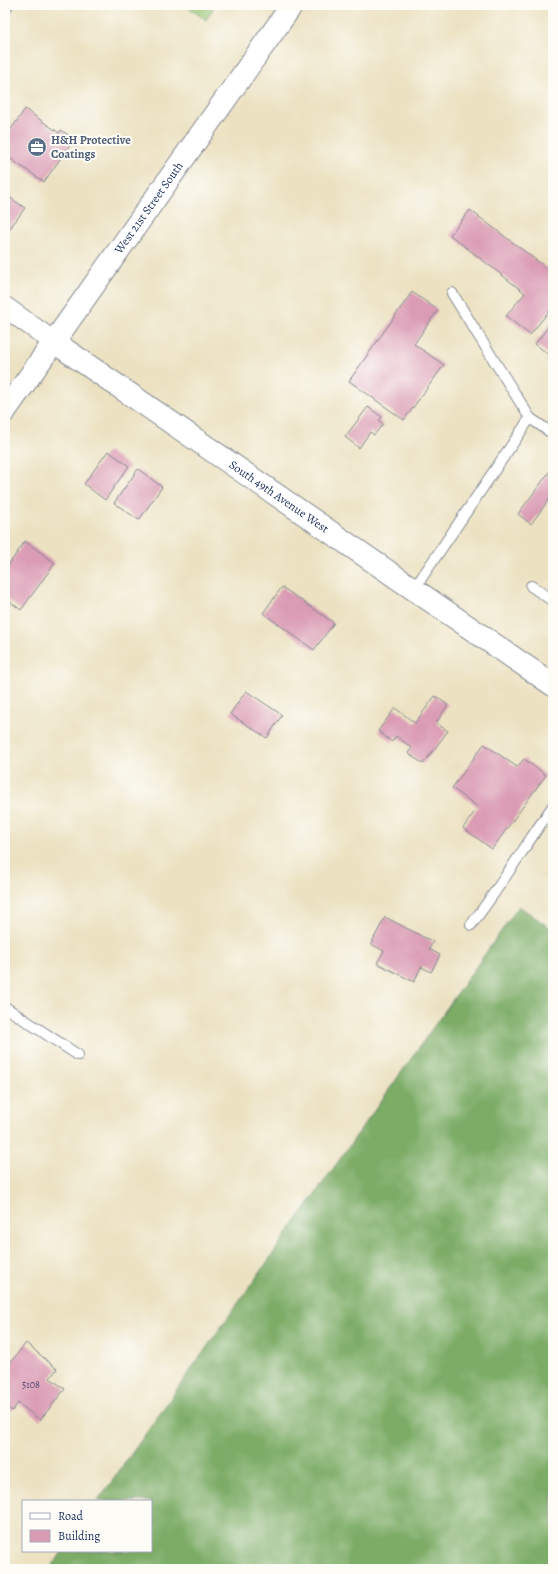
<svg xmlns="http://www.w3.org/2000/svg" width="558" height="1574" font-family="Alegreya,serif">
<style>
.green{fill:#9ac774;stroke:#5a7b69}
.forest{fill:#7bac66;stroke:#4b6e62}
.building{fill:#da9bb4}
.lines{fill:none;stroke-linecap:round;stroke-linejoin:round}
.service-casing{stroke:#848890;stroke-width:12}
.minor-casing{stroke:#848890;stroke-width:22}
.tertiary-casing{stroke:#848890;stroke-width:24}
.secondary-casing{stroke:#848890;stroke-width:24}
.service{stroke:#fff;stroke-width:10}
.minor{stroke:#fff;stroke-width:20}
.tertiary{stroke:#fff;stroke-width:22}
.secondary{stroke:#fff;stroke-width:22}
.labels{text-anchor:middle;stroke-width:4;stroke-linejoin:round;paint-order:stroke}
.number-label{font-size:10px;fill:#4b4a74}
.service-label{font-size:12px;font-weight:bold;fill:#4e5e75;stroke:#fdfcf7;text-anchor:start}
.street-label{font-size:12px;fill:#1b2f5e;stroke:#fdfcf7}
</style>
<rect width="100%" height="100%" fill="#fdfcf7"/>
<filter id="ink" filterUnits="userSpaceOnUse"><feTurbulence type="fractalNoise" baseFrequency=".025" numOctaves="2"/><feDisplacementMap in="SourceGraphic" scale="8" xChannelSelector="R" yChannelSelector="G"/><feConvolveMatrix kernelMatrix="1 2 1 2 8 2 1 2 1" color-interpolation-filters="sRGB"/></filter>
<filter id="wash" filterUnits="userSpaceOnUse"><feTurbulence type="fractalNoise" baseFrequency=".012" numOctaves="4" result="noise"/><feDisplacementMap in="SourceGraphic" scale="16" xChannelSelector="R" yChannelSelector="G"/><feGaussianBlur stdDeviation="0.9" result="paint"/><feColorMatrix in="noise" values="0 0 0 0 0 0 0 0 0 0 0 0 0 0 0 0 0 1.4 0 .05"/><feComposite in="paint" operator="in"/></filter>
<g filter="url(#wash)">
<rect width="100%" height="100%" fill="#ece2c2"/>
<path class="green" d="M 185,5 L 215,5 L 206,20 Z"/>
<path class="forest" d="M 519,906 L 553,930 L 553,1569 L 50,1569 L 63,1551 L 151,1551 L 151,1501 L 98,1501 Z"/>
<g id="blocks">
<g class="building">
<path d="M 5,5 L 15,5 L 5,19 Z"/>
<path d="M 25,109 L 59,133 L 61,130 L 74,139 L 44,182 L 5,155 L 5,138 Z"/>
<path d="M 5,194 L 25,208 L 5,235 Z"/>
<path d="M 470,210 L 553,273 L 553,306 L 530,335 L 506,316 L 525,293 L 450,235 Z"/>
<path d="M 412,292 L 438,310 L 414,344 L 444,365 L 404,420 L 349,381 Z"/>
<path d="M 553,320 L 553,358 L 535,344 Z"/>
<path d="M 368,407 L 382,417 L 379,421 L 383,424 L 374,435 L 370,432 L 359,448 L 345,437 Z"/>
<path d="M 108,451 L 129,466 L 105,500 L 84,484 Z"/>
<path d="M 553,467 L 553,494 L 531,524 L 518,514 Z"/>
<path d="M 138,469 L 162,487 L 139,520 L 114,503 Z"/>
<path d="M 25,541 L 55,563 L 21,610 L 5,598 L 5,570 Z"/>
<path d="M 282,587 L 334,623 L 314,650 L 263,613 Z"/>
<path d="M 246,691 L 282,715 L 267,738 L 230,714 Z"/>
<path d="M 435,696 L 448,705 L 436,723 L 448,731 L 423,764 L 408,753 L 412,748 L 396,736 L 392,742 L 378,731 L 395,708 L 415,723 Z"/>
<path d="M 484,744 L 517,767 L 524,759 L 546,775 L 492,849 L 463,828 L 478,807 L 452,788 Z"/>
<path d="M 385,917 L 433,942 L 429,949 L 440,955 L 431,972 L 421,967 L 414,982 L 377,963 L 384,951 L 371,944 Z"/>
<path d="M 26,1343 L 57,1369 L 50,1378 L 65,1389 L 40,1420 L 18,1403 L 12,1411 L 5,1406 L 5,1369 Z"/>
</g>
</g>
</g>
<g filter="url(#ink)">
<use href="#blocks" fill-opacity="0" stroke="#848890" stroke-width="1"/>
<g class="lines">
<g class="service-casing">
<g id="service">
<path d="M 530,418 L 553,434"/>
<path d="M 531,586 L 553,601"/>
<path d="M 414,589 L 530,418 L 452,293"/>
<path d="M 471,925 C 500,887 525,846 553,806"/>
<path d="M 5,1007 L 78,1055"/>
</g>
</g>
<g class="minor-casing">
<path id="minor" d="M 5,307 L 54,342"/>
</g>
<g class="tertiary-casing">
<g id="tertiary">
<path id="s1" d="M 54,342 L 553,685"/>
</g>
</g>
<g class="secondary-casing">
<g id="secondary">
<path id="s2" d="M 5,411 L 292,5"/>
</g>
</g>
<use href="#service" class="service"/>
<use href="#minor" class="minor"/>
<use href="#tertiary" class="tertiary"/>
<use href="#secondary" class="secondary"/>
</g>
</g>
<defs>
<g id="office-disc" transform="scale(1)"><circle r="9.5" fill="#5c6f8a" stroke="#fdfcf7"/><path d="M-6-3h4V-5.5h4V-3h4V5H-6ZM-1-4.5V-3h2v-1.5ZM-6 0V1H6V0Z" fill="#fff"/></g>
</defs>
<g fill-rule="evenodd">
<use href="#office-disc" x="37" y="147"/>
</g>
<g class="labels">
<g class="number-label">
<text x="31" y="1388">5108</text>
</g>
<g class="service-label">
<text x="51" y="144">H&amp;H Protective<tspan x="51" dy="14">Coatings</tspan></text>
</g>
<g class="street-label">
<text dy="4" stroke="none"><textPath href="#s2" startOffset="249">West 21st Street South</textPath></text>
<text dy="4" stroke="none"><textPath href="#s1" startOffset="273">South 49th Avenue West</textPath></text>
</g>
</g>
<rect width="558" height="1574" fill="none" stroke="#fdfcf7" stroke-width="20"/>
<rect x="22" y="1500" width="130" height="52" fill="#fdfcf7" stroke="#a3aaba"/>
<rect x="30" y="1513" width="20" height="6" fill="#ffffff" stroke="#a3aaba"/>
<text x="58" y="1520" font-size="12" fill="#1b2f5e">Road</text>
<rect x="30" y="1530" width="20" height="12" fill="#da9bb4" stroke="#a3aaba"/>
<text x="58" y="1540" font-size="12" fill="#1b2f5e">Building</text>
</svg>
